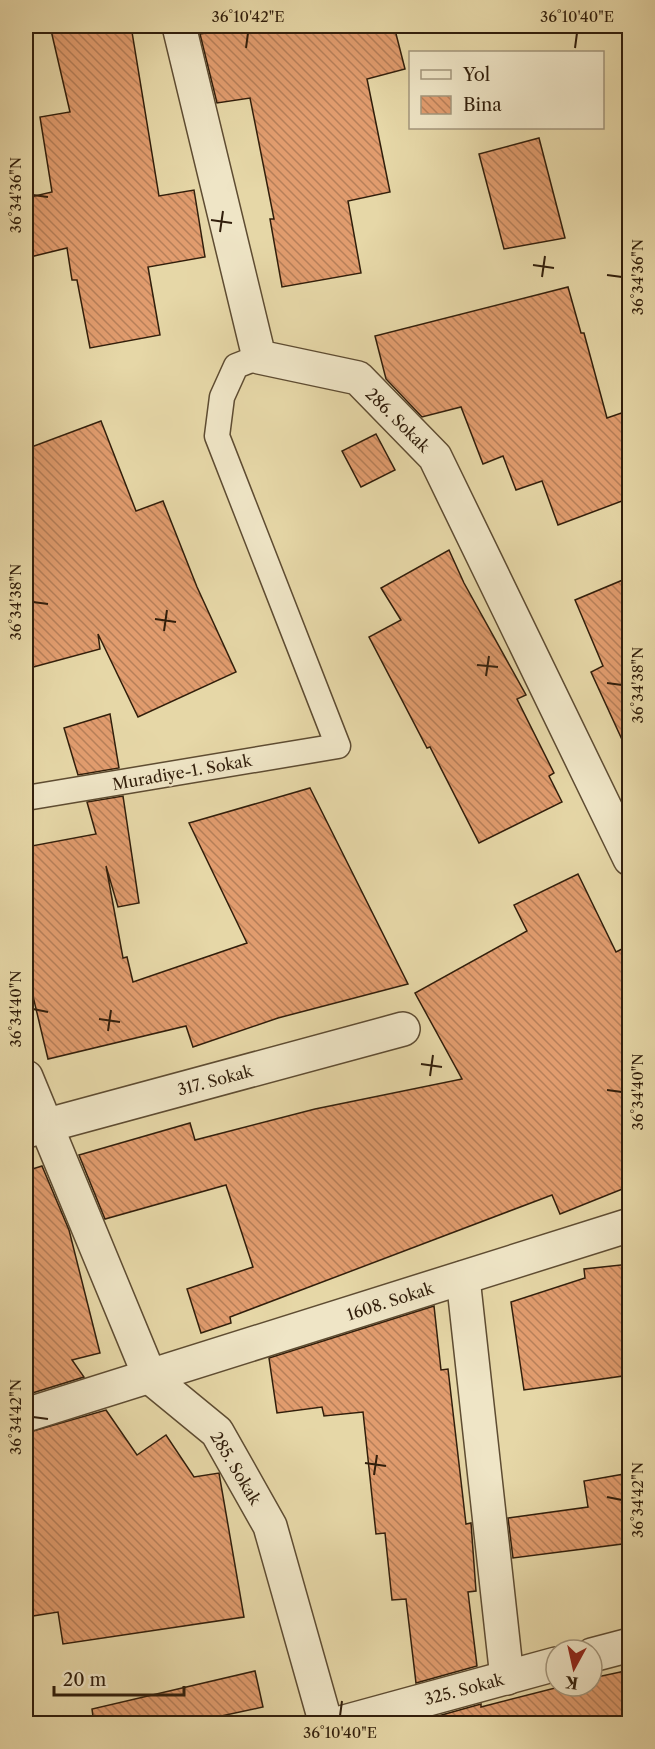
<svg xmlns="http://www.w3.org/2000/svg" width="655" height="1749" font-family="'Libre Caslon Text',serif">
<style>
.building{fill:url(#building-back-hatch);stroke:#311e0b;stroke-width:1.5}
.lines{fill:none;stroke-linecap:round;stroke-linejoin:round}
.service-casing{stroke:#5e4c32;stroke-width:27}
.minor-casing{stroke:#5e4c32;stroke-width:36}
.service{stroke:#efe5c6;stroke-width:24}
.minor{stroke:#efe5c6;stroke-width:33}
.ticks{fill:none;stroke:#311e0b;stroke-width:2}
.labels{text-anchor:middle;stroke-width:4.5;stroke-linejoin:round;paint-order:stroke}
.street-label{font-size:16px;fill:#311e0b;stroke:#efe5c6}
.neatline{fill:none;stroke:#311e0b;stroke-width:2}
.ticks-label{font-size:15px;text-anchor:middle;fill:#311e0b}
</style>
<defs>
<pattern id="building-back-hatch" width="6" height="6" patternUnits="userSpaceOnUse" patternTransform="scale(1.5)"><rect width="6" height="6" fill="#e19c6e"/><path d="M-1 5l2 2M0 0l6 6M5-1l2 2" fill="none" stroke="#b77f59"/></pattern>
</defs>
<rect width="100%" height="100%" fill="#e6d7a7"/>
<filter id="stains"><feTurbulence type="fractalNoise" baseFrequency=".00333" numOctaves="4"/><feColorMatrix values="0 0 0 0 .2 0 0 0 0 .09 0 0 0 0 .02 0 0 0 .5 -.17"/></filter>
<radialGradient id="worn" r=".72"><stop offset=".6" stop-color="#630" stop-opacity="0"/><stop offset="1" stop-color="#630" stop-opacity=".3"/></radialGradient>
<g class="building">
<path d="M 50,26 L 131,26 L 159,196 L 194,190 L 205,257 L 148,267 L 160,335 L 90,348 L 77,280 L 72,280 L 67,248 L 26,258 L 26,198 L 52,192 L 40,117 L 70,112 Z"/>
<path d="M 248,26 L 394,26 L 405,69 L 367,79 L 390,192 L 348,201 L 361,273 L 282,287 L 270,219 L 274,219 L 250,98 L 217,103 L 200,34 Z"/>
<path d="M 539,138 L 565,238 L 504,249 L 479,154 Z"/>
<path d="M 568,287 L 581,333 L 584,333 L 607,418 L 630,410 L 630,498 L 558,525 L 542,481 L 516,490 L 503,456 L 483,464 L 461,407 L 422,417 L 386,379 L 375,336 Z"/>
<path d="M 101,421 L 136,511 L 163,501 L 197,587 L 236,672 L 138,717 L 98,634 L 100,649 L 26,669 L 26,449 Z"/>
<path d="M 376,434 L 395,470 L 361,487 L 342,451 Z"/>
<path d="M 449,550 L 464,583 L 526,695 L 517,699 L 554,773 L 549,776 L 562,802 L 479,843 L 430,747 L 427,748 L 369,637 L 401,620 L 381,588 Z"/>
<path d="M 630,577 L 630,757 L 591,672 L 603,666 L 575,600 Z"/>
<path d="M 110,714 L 119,768 L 78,775 L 64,728 Z"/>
<path d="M 310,788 L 408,984 L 278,1018 L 193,1047 L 186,1026 L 48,1059 L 26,967 L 26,847 L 96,834 L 87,802 L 123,796 L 139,903 L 118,907 L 106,866 L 123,958 L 127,957 L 133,982 L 247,943 L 189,823 Z"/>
<path d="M 578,874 L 616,952 L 630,945 L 630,1186 L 560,1214 L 552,1195 L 230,1317 L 231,1323 L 201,1333 L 187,1289 L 253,1267 L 226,1185 L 105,1219 L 79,1155 L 190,1123 L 195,1140 L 315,1109 L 462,1079 L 415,993 L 527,931 L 514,905 Z"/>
<path d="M 42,1166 L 69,1230 L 100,1353 L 72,1360 L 84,1377 L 26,1395 L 26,1171 Z"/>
<path d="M 630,1264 L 630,1375 L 524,1390 L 511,1302 L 585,1278 L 584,1269 Z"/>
<path d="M 434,1306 L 441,1370 L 448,1369 L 466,1524 L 471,1523 L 476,1591 L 468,1592 L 477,1666 L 416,1683 L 406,1599 L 392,1600 L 385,1533 L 376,1534 L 363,1412 L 324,1416 L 322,1407 L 277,1413 L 269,1358 Z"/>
<path d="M 106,1410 L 137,1455 L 166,1435 L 194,1477 L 219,1473 L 244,1617 L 63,1644 L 58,1612 L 26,1617 L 26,1433 Z"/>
<path d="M 630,1473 L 630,1543 L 513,1558 L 508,1518 L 588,1507 L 584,1481 Z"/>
<path d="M 630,1670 L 630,1724 L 420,1724 L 420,1721 L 481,1704 L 481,1707 L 563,1686 L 592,1686 L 592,1678 Z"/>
<path d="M 255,1671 L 263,1707 L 184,1724 L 94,1724 L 92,1709 Z"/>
</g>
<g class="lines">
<g class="service-casing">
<path id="service" d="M 26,798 L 338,746 L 217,436 L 222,397 L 236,366 L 259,357"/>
</g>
<g class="minor-casing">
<g id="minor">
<path d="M 179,26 L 259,357 L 358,378 L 435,457 L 630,859"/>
<path d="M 26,1077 L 150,1377 L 217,1432 L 270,1526 L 326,1724"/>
<path d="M 26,1131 L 403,1029"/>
<path d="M 463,1278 L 507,1678"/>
<path d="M 26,1415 L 630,1225"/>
<path d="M 592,1655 L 630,1645"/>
<path d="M 337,1724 L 556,1664"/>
</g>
</g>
<use href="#service" class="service"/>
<use href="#minor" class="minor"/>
</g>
<path class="ticks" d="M 246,48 L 248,33M 575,48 L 577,33M 33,195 L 48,197M 211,220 L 232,223M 220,232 L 223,211M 533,265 L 554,268M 607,275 L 622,277M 542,277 L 545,256M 33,602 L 48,604M 155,619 L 176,622M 164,631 L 167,610M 477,665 L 498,667M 486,676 L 489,656M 607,683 L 622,685M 33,1009 L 48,1012M 99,1019 L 120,1022M 108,1031 L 111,1010M 421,1064 L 442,1067M 430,1076 L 433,1055M 607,1090 L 622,1092M 33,1417 L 48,1419M 365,1463 L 386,1466M 374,1475 L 377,1455M 607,1497 L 622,1500M 340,1716 L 342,1701"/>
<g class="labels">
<g class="street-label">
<text transform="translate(398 420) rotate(45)" y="6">286. Sokak</text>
<text transform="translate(182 772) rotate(-10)" y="6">Muradiye-1. Sokak</text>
<text transform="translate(215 1080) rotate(-15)" y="6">317. Sokak</text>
<text transform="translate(390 1301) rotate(-18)" y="6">1608. Sokak</text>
<text transform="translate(236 1468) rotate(59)" y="6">285. Sokak</text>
<text transform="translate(464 1689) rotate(-15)" y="6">325. Sokak</text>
</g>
</g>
<rect width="655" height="1749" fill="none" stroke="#e6d7a7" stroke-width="66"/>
<rect x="409" y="51" width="195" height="78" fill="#efe5c6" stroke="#a3957b" stroke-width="1.5"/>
<rect x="421" y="70" width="30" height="9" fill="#efe5c6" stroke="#a3957b" stroke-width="1.5"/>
<text x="463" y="81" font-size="18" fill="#311e0b">Yol</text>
<rect x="421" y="96" width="30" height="18" fill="url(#building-back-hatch)" stroke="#a3957b" stroke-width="1.5"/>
<text x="463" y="111" font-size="18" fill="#311e0b">Bina</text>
<g transform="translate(574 1668) rotate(188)"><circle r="28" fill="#efe5c6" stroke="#a3957b" stroke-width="1.5"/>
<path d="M0-4.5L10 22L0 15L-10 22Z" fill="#8f2418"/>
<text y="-9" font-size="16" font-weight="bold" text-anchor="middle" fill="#311e0b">K</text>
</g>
<path d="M54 1686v9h130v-9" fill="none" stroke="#311e0b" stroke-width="3"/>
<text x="63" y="1686" font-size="18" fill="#311e0b" stroke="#efe5c6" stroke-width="4.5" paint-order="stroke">20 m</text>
<rect x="33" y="33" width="589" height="1683" class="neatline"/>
<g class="ticks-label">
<text x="248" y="22">36°10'42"E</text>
<text x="577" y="22">36°10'40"E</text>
<text transform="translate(16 195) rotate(-90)" y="5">36°34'36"N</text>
<text transform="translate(638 277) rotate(-90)" y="5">36°34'36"N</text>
<text transform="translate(16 602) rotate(-90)" y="5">36°34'38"N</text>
<text transform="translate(638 685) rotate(-90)" y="5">36°34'38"N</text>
<text transform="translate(16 1009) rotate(-90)" y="5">36°34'40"N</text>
<text transform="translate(638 1092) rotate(-90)" y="5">36°34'40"N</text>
<text transform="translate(16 1417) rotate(-90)" y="5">36°34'42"N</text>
<text transform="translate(638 1500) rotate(-90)" y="5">36°34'42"N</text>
<text x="340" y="1738">36°10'40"E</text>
</g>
<rect width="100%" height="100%" filter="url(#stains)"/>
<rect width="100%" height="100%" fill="url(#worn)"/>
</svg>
